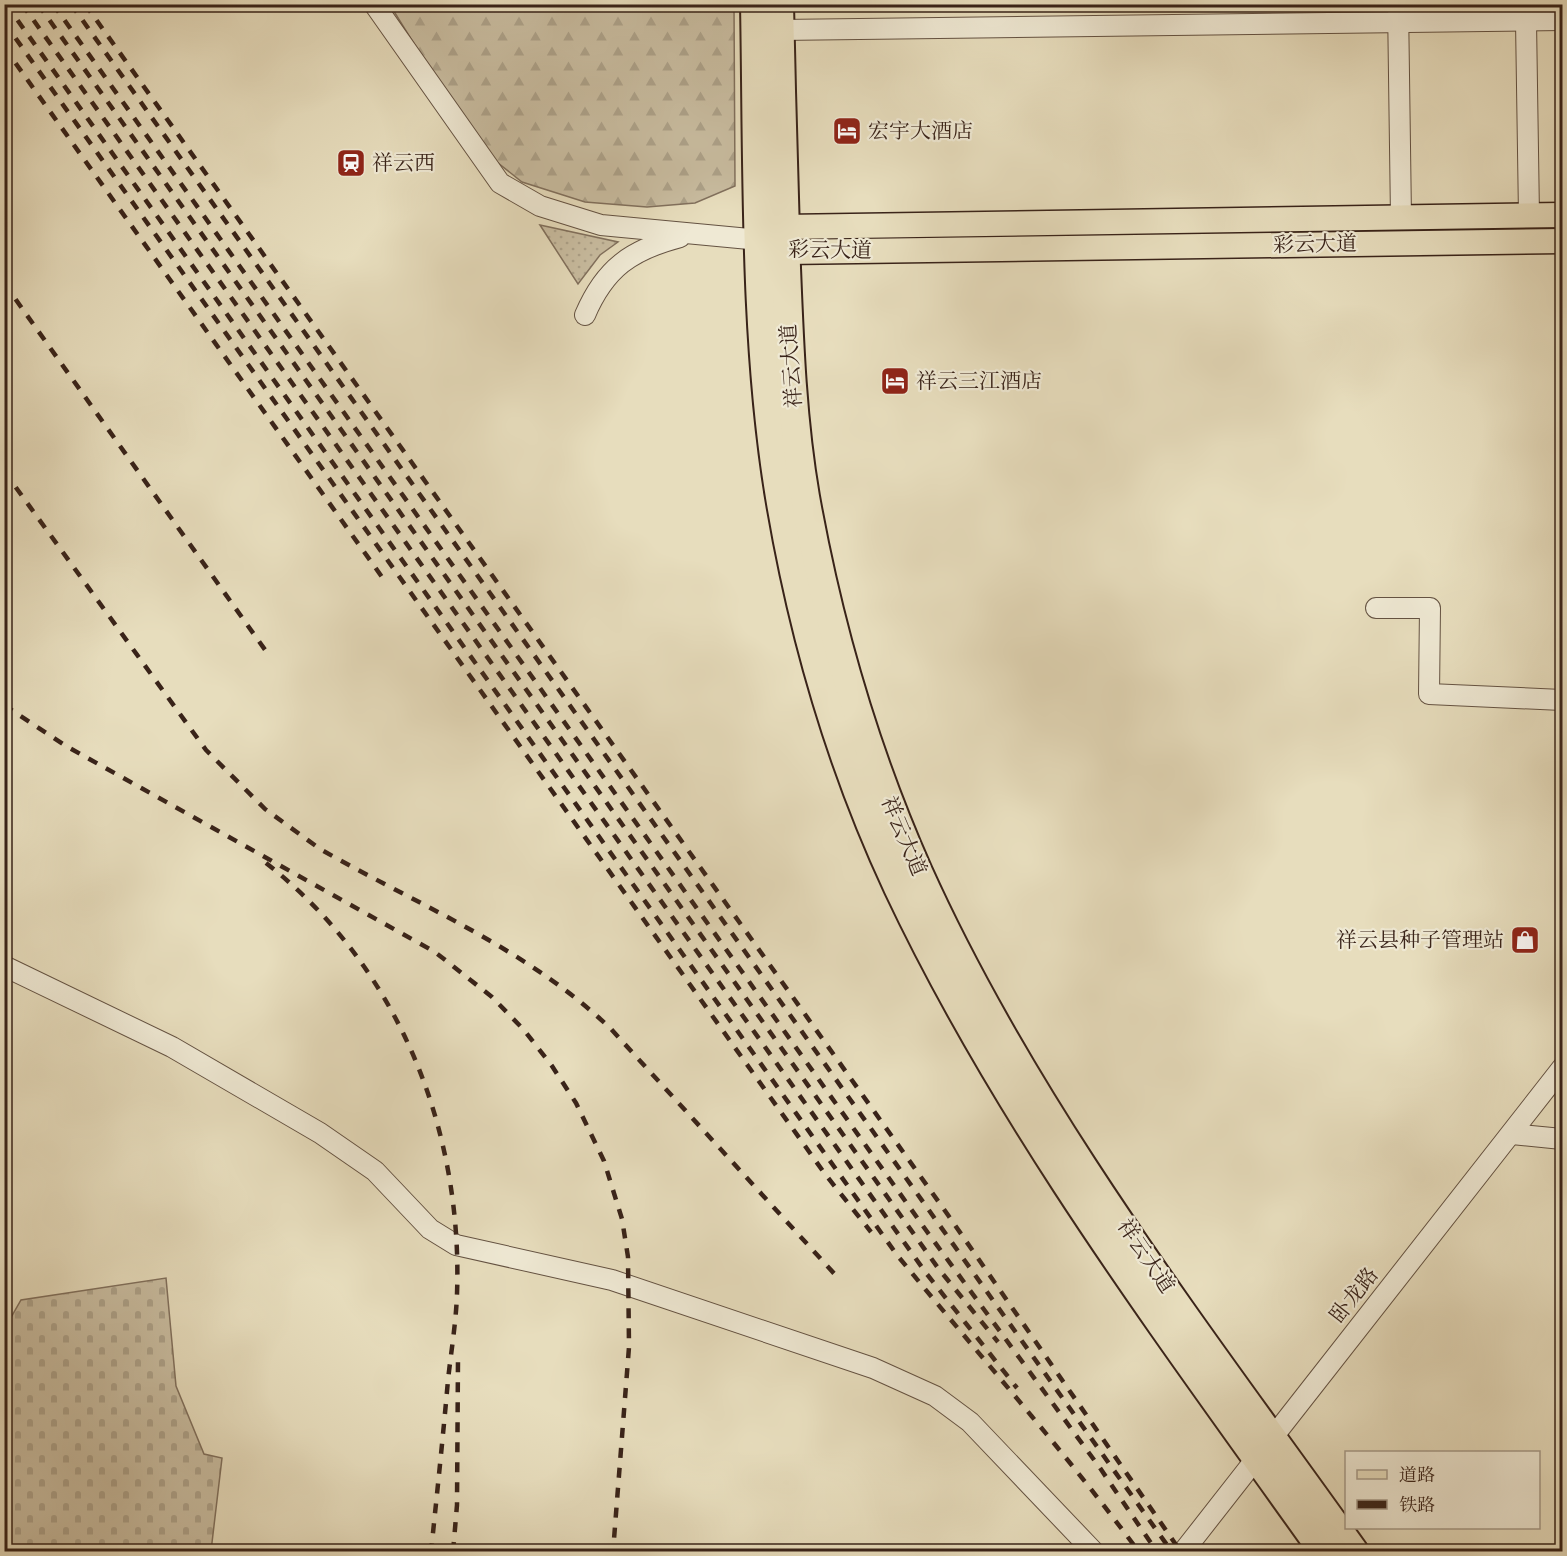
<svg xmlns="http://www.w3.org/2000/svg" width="1567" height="1556" font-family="'Libre Bodoni','Noto Serif SC',serif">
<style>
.grass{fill:url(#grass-dots);stroke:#81705d;stroke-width:1.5}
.forest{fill:url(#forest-firs);stroke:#81705d;stroke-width:1.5}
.cemetery{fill:url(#cemetery-stones);stroke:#81705d;stroke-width:1.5}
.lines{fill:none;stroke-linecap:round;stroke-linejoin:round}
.minor-casing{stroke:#645242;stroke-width:22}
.major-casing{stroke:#392319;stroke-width:27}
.highway-casing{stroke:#392319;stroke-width:32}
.minor{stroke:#efe9d4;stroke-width:20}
.major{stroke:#e7ddbd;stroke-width:24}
.highway{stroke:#e7ddbd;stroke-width:28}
.rail{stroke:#392319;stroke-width:4.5;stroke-dasharray:10 10;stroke-linecap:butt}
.labels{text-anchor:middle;stroke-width:4.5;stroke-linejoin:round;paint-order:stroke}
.poi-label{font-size:21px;fill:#392319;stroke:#efe9d4;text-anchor:start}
.street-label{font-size:21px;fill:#392319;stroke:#efe9d4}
</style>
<defs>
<pattern id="grass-dots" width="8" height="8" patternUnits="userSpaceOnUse" patternTransform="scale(1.5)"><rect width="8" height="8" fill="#c9bda1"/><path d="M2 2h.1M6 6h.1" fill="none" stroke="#ada28a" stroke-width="1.8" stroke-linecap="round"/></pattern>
<pattern id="forest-firs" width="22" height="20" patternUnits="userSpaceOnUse" patternTransform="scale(1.5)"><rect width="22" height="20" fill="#c9bda1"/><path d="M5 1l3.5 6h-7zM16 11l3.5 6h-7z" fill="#ada28a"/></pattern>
<pattern id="cemetery-stones" width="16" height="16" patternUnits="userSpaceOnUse" patternTransform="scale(1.5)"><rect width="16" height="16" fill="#c9bda1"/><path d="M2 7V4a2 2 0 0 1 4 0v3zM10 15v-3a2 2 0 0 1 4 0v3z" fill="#ada28a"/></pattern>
</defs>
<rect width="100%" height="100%" fill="#e7ddbd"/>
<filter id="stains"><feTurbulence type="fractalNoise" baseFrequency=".00333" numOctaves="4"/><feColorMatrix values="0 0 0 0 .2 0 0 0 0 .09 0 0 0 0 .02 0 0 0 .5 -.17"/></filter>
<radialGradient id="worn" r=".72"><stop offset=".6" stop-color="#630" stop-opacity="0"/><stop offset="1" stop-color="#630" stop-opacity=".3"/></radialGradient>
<path class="grass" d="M 540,225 L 618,242 L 600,255 L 578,284 Z"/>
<path class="forest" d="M 390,5 L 734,5 L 735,186 L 695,203 L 647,207 L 585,202 L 522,182 L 488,155 L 455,110 Z"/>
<path class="cemetery" d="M 166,1278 L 176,1386 L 204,1454 L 222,1458 L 211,1551 L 5,1551 L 5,1328 L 21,1300 Z"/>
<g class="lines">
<g class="minor-casing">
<g id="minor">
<path d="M 374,4 L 500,183 L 540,206 L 601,225 L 760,240"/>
<path d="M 1398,4 L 1401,218"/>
<path d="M 1526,21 L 1529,216"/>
<path d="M 780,30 L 1562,20"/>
<path d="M 585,315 C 605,268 631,250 680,237"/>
<path d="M 1376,608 L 1430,608 L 1429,694 L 1562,700"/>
<path d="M 4,966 L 172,1047 L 320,1133 L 375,1171 L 430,1229 L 456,1245 L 612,1280 L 873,1368 L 935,1396 L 970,1422 L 1094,1552"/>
<path d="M 1512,1134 L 1562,1139"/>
<path d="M 1183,1552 L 1562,1068"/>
</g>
</g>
<g class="major-casing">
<g id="major">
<path d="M 768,236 L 784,227 L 1562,215"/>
<path d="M 771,245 L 785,252 L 1562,241"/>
</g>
</g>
<g class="highway-casing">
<g id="highway">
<path d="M 755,4 C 758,165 754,339 780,497 C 802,629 841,765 898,887 C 1010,1125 1172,1338 1324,1552"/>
<path d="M 779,4 C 781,92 783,181 786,268 C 789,345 792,422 805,497 C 828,625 865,753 918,872 C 1027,1114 1200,1336 1354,1552"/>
</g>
</g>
<use href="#minor" class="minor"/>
<use href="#major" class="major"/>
<use href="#highway" class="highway"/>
<g class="rail">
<path d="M 6,4 L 897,1255 C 978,1354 1063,1449 1139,1552"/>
<path d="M 22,4 L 926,1273 L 1017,1388"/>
<path d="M 38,4 L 938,1268 L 998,1342"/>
<path d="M 53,4 L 928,1233 L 1100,1468 L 1157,1552"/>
<path d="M 71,4 L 1172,1552"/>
<path d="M 85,4 L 948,1215 L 1181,1552"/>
<path d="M 4,22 L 825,1174 L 871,1232"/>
<path d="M 4,47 L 387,584"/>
<path d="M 4,283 L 268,654"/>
<path d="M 4,471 L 206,750 L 265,809 L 320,849 C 418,905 528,949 611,1029 L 840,1280"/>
<path d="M 4,705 L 66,746 L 435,952 L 492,997 L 524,1030 L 552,1066 L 576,1103 L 604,1161 L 622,1219 L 628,1257 L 629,1347 L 613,1552"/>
<path d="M 266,863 C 398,966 463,1129 457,1294 C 456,1323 451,1352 448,1380 C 443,1437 437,1494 431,1552"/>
<path d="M 453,1552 L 457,1505 L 458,1358"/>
</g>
</g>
<defs>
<g id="hotel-square" transform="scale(1.5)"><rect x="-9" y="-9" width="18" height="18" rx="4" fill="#8f2418" stroke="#efe9d4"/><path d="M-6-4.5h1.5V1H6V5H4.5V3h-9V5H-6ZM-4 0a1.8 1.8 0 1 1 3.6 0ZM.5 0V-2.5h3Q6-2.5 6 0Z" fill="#fff"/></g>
<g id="station-square" transform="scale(1.5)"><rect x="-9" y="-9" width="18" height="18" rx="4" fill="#8f2418" stroke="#efe9d4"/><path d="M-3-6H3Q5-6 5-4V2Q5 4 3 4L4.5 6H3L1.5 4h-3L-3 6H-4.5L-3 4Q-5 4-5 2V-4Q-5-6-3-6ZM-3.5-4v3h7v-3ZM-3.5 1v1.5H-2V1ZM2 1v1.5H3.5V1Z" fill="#fff"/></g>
<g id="shop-square" transform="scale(1.5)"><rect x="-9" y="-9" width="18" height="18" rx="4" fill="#8f2418" stroke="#efe9d4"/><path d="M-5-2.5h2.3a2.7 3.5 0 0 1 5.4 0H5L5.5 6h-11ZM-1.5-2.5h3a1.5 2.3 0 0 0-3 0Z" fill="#fff"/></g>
</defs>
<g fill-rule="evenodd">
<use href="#hotel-square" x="847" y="131"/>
<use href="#station-square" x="351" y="163"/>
<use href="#hotel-square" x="895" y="381"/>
<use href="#shop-square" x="1525" y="940"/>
</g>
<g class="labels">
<g class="poi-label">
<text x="868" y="138">宏宇大酒店</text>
<text x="372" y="170">祥云西</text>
<text x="916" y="388">祥云三江酒店</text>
<text x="1504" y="947" text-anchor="end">祥云县种子管理站</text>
</g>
<g class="street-label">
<text transform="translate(1315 244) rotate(-1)" y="7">彩云大道</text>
<text transform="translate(830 250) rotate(1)" y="7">彩云大道</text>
<text transform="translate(791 366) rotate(-94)" y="7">祥云大道</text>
<text transform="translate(904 836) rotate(67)" y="7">祥云大道</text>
<text transform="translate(1146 1256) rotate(56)" y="7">祥云大道</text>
<text transform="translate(1354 1295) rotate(-52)" y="7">卧龙路</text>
</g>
</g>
<rect width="1567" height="1556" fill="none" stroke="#e7ddbd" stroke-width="24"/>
<rect x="6" y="6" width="1555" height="1544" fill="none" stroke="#392319" stroke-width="3"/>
<rect x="12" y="12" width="1543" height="1532" fill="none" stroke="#392319" stroke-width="1.5"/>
<rect x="1345" y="1451" width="195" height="78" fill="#efe9d4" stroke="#a69a89" stroke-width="1.5"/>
<rect x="1357" y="1470" width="30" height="9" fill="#e7ddbd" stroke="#a69a89" stroke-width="1.5"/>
<text x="1399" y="1481" font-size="18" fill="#392319">道路</text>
<rect x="1357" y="1500" width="30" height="9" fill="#392319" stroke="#a69a89" stroke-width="1.5"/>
<text x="1399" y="1511" font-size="18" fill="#392319">铁路</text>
<rect width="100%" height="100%" filter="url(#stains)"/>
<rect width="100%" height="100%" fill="url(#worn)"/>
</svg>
